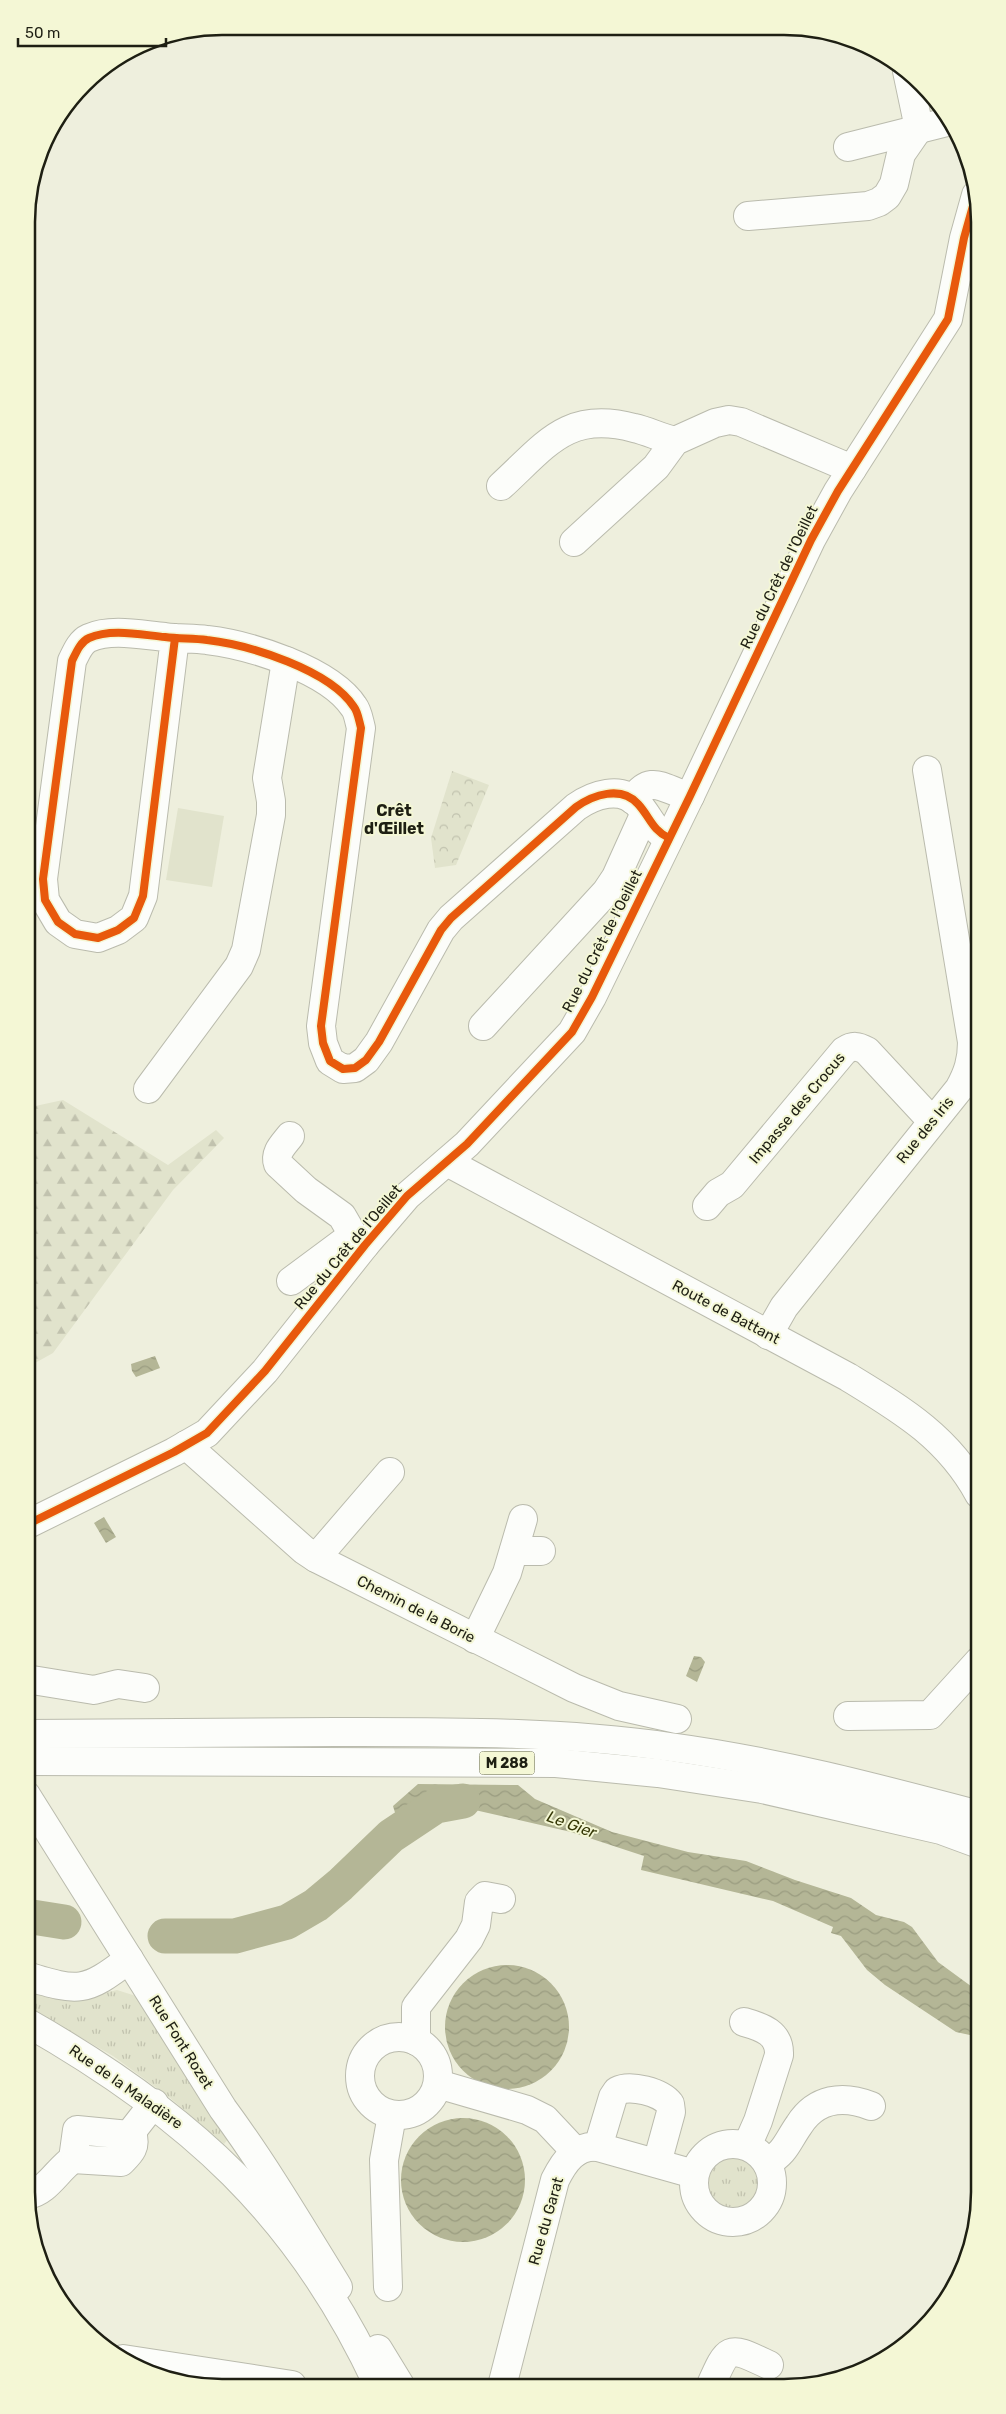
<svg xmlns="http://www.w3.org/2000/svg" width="1006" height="2414" font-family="Rubik,sans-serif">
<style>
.grass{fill:url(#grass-tufts)}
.forest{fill:url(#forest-firs)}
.park{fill:url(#park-crowns)}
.pitch{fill:#e1e3cc}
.water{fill:url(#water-waves)}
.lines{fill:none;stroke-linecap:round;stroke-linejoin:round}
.river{stroke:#b4b696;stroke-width:35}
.minor-casing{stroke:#babbad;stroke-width:30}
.major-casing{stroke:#babbad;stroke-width:30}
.highway-casing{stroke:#babbad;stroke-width:30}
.minor{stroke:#fcfdfa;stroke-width:28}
.major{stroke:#fcfdfa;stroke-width:28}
.highway{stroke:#fcfdfa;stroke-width:28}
.cycleway-casing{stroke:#f4f7d5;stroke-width:11}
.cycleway{stroke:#e8590c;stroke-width:8}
.labels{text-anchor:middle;stroke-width:4;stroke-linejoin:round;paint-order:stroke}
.shield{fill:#f4f7d5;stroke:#5e604d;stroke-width:1}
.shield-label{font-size:14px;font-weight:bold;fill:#1e1f13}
.street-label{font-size:15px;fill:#1e1f13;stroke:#f4f7d5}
.neighbourhood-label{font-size:16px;font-weight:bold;fill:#1e1f13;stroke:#f4f7d5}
.water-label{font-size:16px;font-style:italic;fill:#353706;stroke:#f4f7d5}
.rim{fill:none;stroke:#1e1f13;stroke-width:2.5}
</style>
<defs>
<pattern id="grass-tufts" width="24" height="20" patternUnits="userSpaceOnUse" patternTransform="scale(1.25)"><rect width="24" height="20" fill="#e1e3cc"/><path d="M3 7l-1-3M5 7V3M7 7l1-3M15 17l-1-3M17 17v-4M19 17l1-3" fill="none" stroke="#c1c2ae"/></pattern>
<pattern id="forest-firs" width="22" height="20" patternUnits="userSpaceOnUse" patternTransform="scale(1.25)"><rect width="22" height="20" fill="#e1e3cc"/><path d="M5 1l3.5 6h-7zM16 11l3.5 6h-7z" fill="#c1c2ae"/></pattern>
<pattern id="park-crowns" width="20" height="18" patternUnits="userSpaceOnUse" patternTransform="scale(1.25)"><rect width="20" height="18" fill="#e1e3cc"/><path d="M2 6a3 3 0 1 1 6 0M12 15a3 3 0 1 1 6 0" fill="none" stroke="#c1c2ae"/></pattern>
<pattern id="water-waves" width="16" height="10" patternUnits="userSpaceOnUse" patternTransform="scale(1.25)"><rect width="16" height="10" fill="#b4b696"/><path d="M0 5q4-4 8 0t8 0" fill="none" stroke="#9a9c80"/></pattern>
</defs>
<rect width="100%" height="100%" fill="#eeefdd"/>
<g class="grass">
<path d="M 117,1990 L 139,1997 L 228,2139 L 224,2144 L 169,2097 L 113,2056 L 26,2006 L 26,1991 L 71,2001 Z"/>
<circle cx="733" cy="2184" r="26"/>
</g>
<path class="forest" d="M 63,1100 L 168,1165 L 216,1130 L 224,1138 L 173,1190 L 53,1353 L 26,1368 L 26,1108 Z"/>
<path class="park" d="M 452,771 L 489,785 L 456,865 L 435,868 L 431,838 Z"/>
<path class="pitch" d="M 178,808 L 224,816 L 212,887 L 166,880 Z"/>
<g class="water">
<path d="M 155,1356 L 160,1368 L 136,1377 L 132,1371 L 131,1364 Z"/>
<path d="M 104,1517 L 116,1537 L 106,1543 L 94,1523 Z"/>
<path d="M 694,1656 L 701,1657 L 705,1662 L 697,1682 L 686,1676 Z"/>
<path d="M 418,1784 L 518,1785 L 535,1799 L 612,1832 L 688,1852 L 746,1861 L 795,1880 L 851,1898 L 876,1915 L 904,1922 L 912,1927 L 938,1962 L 979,1992 L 979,2037 L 956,2032 L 885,1985 L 867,1970 L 841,1936 L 831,1933 L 833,1927 L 773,1901 L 641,1870 L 644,1856 L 571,1832 L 466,1808 L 444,1809 L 399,1826 L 393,1806 Z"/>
<circle cx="507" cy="2027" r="62"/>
<circle cx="463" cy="2180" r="62"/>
</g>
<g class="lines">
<g class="river">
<path d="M 26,1916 L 64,1922"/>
<path d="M 165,1936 L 235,1936 L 287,1922 L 316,1905 L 340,1885 L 391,1836 L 436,1806 L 463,1801"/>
</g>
<g class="minor-casing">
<g id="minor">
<path d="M 848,147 L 951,121"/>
<path d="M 748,216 L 868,206 L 879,202 L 887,196 L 894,184 L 901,154 L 919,128 L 907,71"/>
<path d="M 501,486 C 546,445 567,410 634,428 C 648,431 661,438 675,441"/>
<path d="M 574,542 L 656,467 L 675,441 L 715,423 L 729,420 L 741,422 L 852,469"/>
<path d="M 175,638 L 143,896 L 134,918 L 118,930 L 98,938 L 75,934 L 58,922 L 45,900 L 43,879 L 72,661 C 76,653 80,642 89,638 C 111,628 142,635 165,637 C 179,639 193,638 207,640 C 250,645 330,670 354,707 C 358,712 359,721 361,728 L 321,1026 L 323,1043 L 330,1061 L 343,1069 L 355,1068 L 366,1060 L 379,1042 L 441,930 L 451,918 L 576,807 C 593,795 621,785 638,804 C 650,817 652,830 669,838"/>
<path d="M 633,800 C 651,771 666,792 690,796"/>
<path d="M 483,1026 L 606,892 L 616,877 L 644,815"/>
<path d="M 148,1089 L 239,966 L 246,950 L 271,815 L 271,801 L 267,778 L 286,661"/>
<path d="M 290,1136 C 283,1145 274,1153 278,1164 L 306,1190 L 342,1216 L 353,1235 L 365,1245"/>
<path d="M 447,1162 L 848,1377 C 902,1410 948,1437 979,1494"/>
<path d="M 707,1206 L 718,1193 L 732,1185 L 844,1051 C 853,1045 858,1046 867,1051 L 932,1121"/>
<path d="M 291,1281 L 353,1235"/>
<path d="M 768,1335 L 784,1307 L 959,1089 C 968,1073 972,1060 972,1042 L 927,770"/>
<path d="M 186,1445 L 304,1550 L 316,1558 L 574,1688 L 619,1706 L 677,1719"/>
<path d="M 26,1525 L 174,1452 L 207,1433 L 265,1371 L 365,1245 L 407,1196 L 467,1144 L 572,1032 L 592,997 L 690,796 L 811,540 L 838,491 L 948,319 L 964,238 L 976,195"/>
<path d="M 514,1551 L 541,1551"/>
<path d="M 316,1558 L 390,1472"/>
<path d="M 475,1639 L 507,1573 L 523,1519"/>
<path d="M 26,1679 L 94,1690 L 118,1684 L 145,1688"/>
<path d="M 848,1716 L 930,1715 L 979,1661"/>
<path d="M 26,1976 C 79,1992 85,1993 129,1959"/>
<path d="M 744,2022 C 762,2027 780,2033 779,2055 L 758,2121 L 747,2146"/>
<circle cx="399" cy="2076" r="39"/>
<path d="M 416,2041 L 416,2007 L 469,1939 L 476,1925 L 479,1902 L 485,1896 L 501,1899"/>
<path d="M 438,2084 L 527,2110 L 545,2119 L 576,2152"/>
<path d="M 132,2133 C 137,2147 130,2153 121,2162 L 73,2159 L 77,2130 L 129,2135 L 154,2103"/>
<circle cx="733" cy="2183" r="39"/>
<path d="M 598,2147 L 613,2097 L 617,2091 C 630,2084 661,2092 670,2104 L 671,2112 L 657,2163"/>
<path d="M 767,2163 C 786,2152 787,2142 799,2125 C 816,2098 843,2095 871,2106"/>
<path d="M 27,2195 C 47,2192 57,2170 73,2159"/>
<path d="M 388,2287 L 384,2160 L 392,2115"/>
<path d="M 123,2359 L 292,2385"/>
<path d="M 502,2386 L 555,2180 C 564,2162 575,2145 598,2147 L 694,2174"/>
<path d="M 710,2387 C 729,2344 728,2346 769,2365"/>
</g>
</g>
<g class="major-casing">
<g id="major">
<path d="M 26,1734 L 335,1732"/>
<path d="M 26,1795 L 223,2109 C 265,2166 301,2227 338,2287"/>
<path d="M 26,2022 C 188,2114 299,2214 378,2385"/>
<path d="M 378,2349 L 400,2385"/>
</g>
</g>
<g class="highway-casing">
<g id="highway">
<path d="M 335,1732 C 447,1732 559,1731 670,1747 C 775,1761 877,1788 979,1815"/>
<path d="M 26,1761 L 556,1763 L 658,1773 L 762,1789 L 941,1830 L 979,1844"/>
</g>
</g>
<use href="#minor" class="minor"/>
<use href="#major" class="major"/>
<use href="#highway" class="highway"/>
<g class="cycleway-casing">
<g id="cycleway">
<path d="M 175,638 L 143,896 L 134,918 L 118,930 L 98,938 L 75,934 L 58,922 L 45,900 L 43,879 L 72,661 C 76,653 80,642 89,638 C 111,628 142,635 165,637 C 179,639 193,638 207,640 C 250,645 330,670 354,707 C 358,712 359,721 361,728 L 321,1026 L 323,1043 L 330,1061 L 343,1069 L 355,1068 L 366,1060 L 379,1042 L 441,930 L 451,918 L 576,807 C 593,795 621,785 638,804 C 650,817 652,830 669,838"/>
<path d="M 26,1525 L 174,1452 L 207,1433 L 265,1371 L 365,1245 L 407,1196 L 467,1144 L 572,1032 L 592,997 L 690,796 L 811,540 L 838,491 L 948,319 L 964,238 L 976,195"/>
</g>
</g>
<use href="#cycleway" class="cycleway"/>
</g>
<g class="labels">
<rect class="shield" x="479.5" y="1751.5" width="55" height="23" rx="4"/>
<g class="shield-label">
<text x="507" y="1768">M 288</text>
</g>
<g class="street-label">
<text transform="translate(779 577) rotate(-64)" y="5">Rue du Crêt de l'Oeillet</text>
<text transform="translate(602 941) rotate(-63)" y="5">Rue du Crêt de l'Oeillet</text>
<text transform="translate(797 1108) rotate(-50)" y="5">Impasse des Crocus</text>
<text transform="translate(925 1130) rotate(-51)" y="5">Rue des Iris</text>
<text transform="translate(348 1247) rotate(-50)" y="5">Rue du Crêt de l'Oeillet</text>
<text transform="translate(726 1312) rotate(28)" y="5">Route de Battant</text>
<text transform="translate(416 1609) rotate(27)" y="5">Chemin de la Borie</text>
<text transform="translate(181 2042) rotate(58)" y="5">Rue Font Rozet</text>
<text transform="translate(126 2087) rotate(35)" y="5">Rue de la Maladière</text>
<text transform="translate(546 2221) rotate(-74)" y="5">Rue du Garat</text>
</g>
<g class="neighbourhood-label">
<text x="394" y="816">Crêt<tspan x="394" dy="18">d'Œillet</tspan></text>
</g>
<g class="water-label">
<text transform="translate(572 1824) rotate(20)" y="6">Le Gier</text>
</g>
</g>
<path d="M0 0H1006V2414H0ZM222 35H784A187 187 0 0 1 971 222V2192A187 187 0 0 1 784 2379H222A187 187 0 0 1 35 2192V222A187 187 0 0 1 222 35Z" fill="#f4f7d5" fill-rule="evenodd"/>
<path class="rim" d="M222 35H784A187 187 0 0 1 971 222V2192A187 187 0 0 1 784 2379H222A187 187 0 0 1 35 2192V222A187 187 0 0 1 222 35Z"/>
<path d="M18 38v8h148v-8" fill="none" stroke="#1e1f13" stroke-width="2.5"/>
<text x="25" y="38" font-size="15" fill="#1e1f13" stroke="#f4f7d5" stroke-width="4" paint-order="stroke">50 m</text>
</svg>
